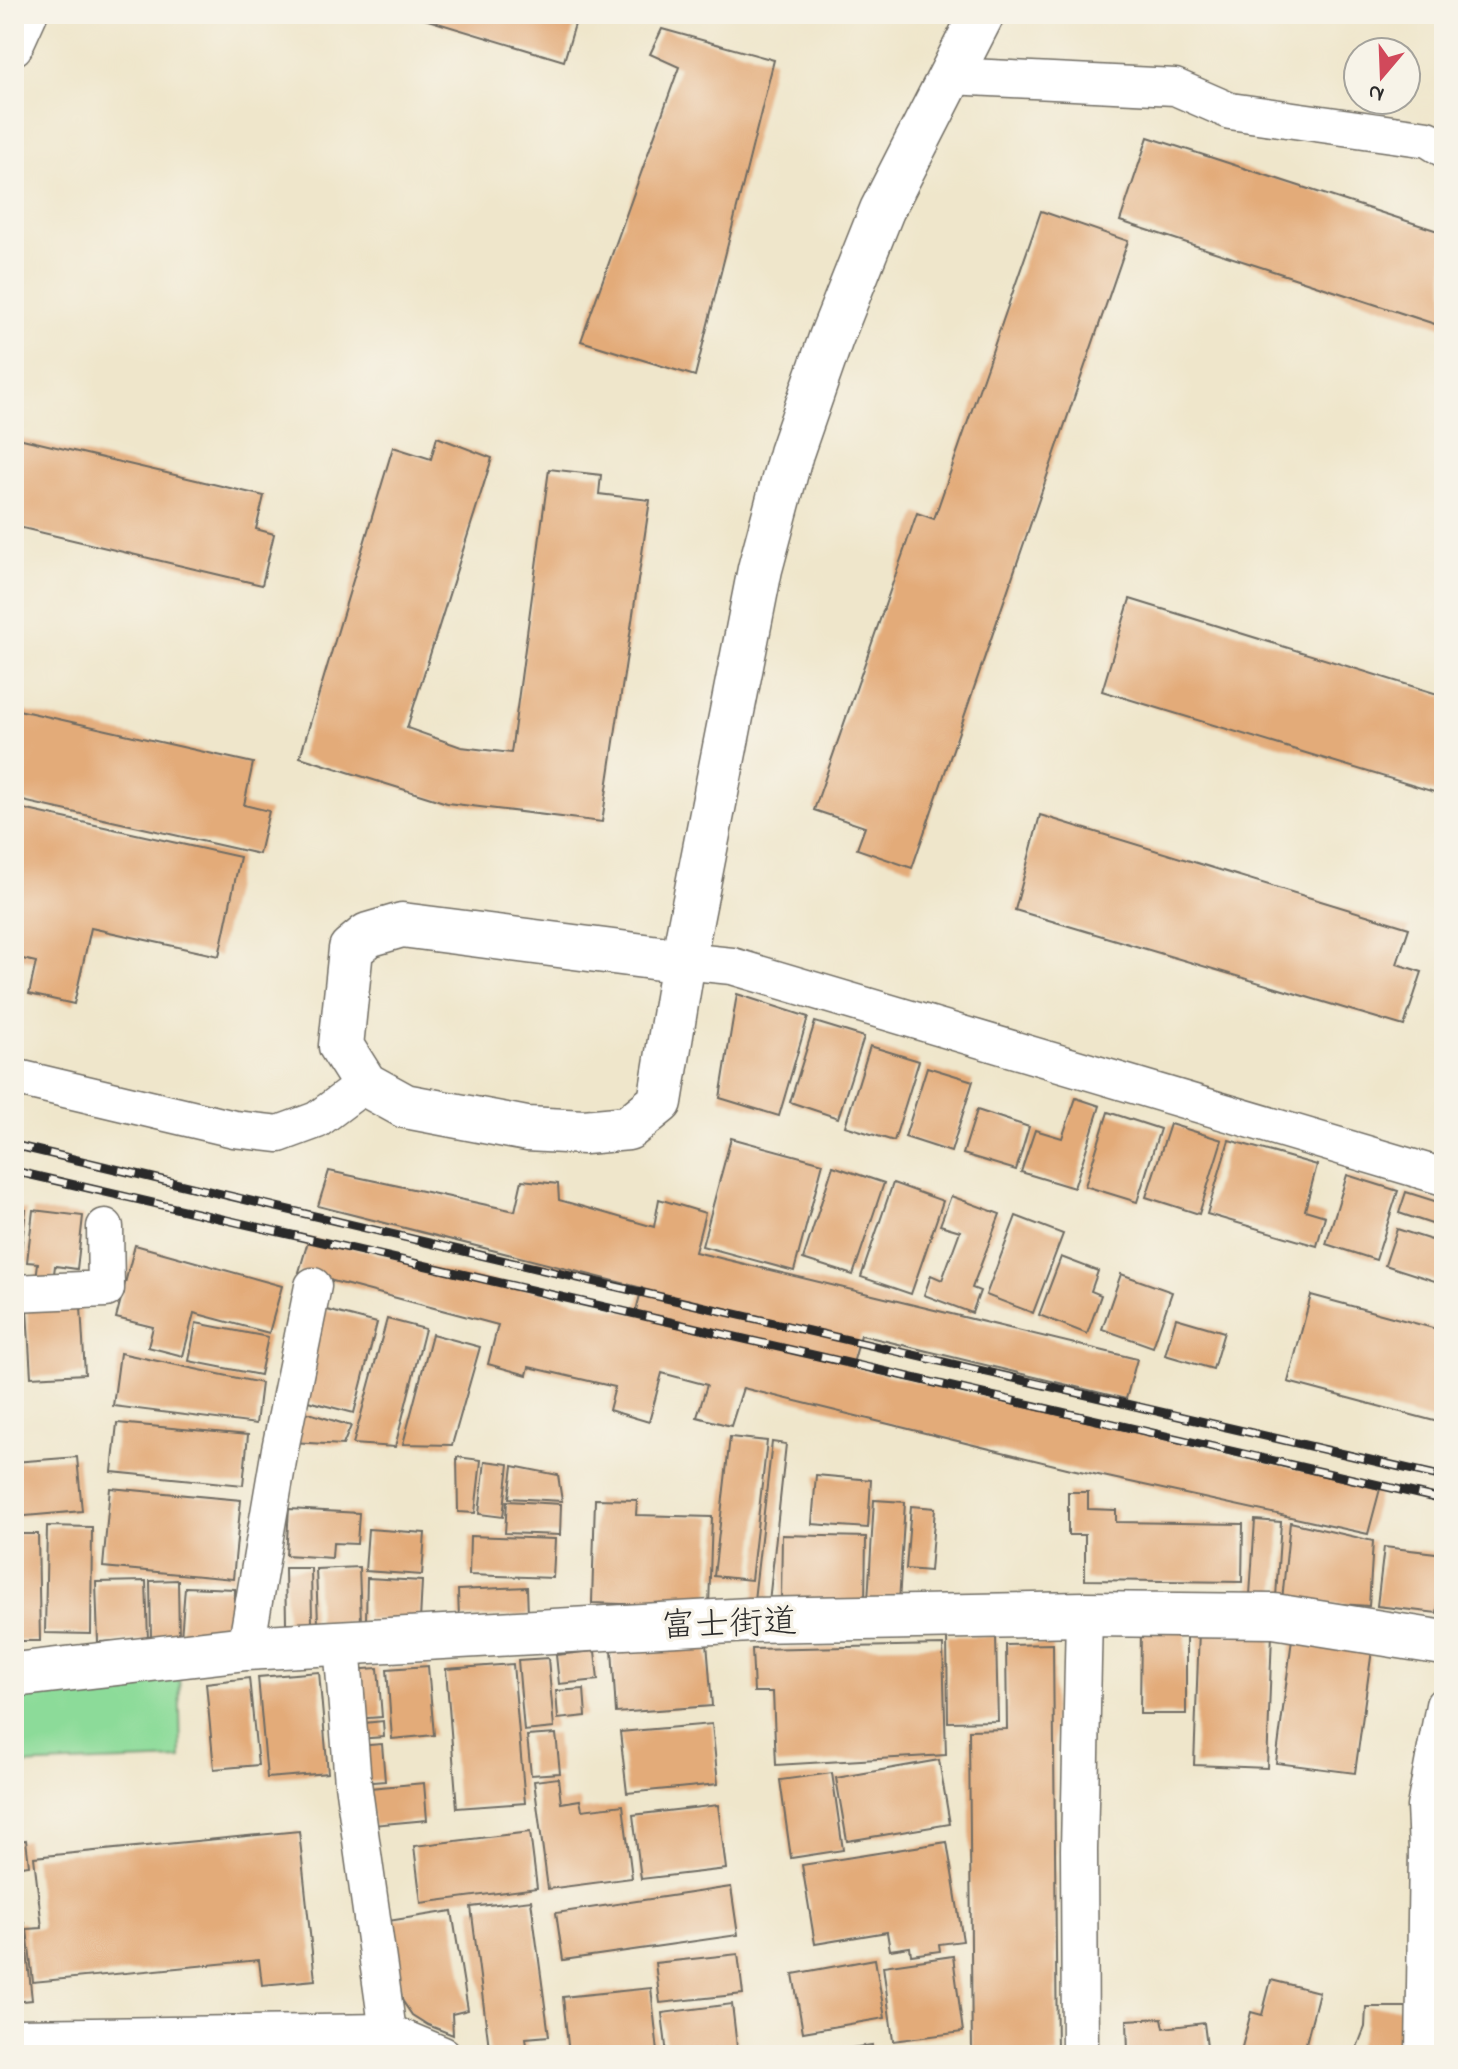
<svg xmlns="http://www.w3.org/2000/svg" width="1458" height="2069" font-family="'Indie Flower','Klee One',sans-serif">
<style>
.green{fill:#8cdb99;stroke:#5c8362;stroke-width:2}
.building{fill:#e3ab79}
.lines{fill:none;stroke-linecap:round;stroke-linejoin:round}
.minor-casing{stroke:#706c63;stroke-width:39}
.tertiary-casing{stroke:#706c63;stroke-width:47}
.primary-casing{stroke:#706c63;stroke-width:47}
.minor{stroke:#fff;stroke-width:36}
.tertiary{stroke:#fff;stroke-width:44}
.primary{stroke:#fff;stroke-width:44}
.rail-casing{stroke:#2b2b2b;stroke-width:9}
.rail{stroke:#f7f3e8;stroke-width:6;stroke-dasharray:18;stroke-linecap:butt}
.labels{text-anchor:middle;stroke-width:7;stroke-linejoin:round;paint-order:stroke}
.street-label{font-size:34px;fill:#2b2b2b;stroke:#f7f3e8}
</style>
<rect width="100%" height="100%" fill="#f7f3e8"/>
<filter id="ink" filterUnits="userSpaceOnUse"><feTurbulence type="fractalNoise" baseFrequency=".0125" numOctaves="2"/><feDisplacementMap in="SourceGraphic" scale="16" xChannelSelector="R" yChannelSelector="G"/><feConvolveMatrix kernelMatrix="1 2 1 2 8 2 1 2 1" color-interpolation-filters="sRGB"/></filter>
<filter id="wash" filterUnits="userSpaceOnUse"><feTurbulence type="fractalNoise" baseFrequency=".006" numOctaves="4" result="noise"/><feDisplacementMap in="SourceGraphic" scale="32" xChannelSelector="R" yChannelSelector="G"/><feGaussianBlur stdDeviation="1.8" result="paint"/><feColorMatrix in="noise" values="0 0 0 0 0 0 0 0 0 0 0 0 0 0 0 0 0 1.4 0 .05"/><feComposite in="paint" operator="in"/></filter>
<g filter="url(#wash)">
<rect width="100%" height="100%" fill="#efe6cb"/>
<path class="green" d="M 179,1665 L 181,1759 L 14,1765 L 14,1685 Z"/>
<g id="blocks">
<g class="building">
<path d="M 408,14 L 578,14 L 564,61 Z"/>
<path d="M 662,29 L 774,60 L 695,376 L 581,341 L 679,67 L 650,54 Z"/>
<path d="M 1148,137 L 1444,233 L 1444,327 L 1120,221 Z"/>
<path d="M 1041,211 L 1128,241 L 912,868 L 857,849 L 865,827 L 814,810 L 917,513 L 934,519 Z"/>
<path d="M 14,437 L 264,496 L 256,529 L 274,534 L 262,585 L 14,526 Z"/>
<path d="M 437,437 L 492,458 L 407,728 L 461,747 L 511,753 L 549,469 L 601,475 L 599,494 L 650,500 L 602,822 L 447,803 L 300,757 L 393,447 L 431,459 Z"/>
<path d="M 1130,599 L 1444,696 L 1444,795 L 1102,691 Z"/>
<path d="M 14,709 L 253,763 L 244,805 L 269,811 L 259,854 L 14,799 Z"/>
<path d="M 14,807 L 240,857 L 219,956 L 91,928 L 74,1004 L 29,994 L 36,962 L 14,957 Z"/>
<path d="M 1040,815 L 1409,928 L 1397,964 L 1422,972 L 1404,1026 L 1015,910 Z"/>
<path d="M 737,994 L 808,1017 L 779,1116 L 720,1098 Z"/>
<path d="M 815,1022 L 864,1037 L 838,1118 L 790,1102 Z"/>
<path d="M 870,1046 L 919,1061 L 894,1141 L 845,1126 Z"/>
<path d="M 927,1067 L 973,1081 L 951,1152 L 905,1137 Z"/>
<path d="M 1076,1098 L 1100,1106 L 1074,1188 L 1021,1172 L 1035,1130 L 1062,1138 Z"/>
<path d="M 977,1110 L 1029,1127 L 1016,1170 L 963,1154 Z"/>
<path d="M 1108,1112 L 1160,1129 L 1137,1202 L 1085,1186 Z"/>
<path d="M 1170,1124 L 1222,1140 L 1199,1214 L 1146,1197 Z"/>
<path d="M 731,1138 L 823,1163 L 794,1271 L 702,1246 Z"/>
<path d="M 1229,1140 L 1317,1165 L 1305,1210 L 1325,1216 L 1317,1246 L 1207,1214 Z"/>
<path d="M 833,1166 L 884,1183 L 853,1275 L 803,1259 Z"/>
<path d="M 329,1171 L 515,1211 L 522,1180 L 558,1184 L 559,1200 L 654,1227 L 659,1199 L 705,1213 L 695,1252 L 1137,1359 L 1126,1399 L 861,1335 L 852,1367 L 1380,1489 L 1368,1534 L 1071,1469 L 743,1388 L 731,1426 L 697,1417 L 707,1385 L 662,1373 L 649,1422 L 609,1410 L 615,1387 L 529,1367 L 527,1375 L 488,1364 L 498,1325 L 299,1272 L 309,1238 L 635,1314 L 642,1288 L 318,1206 Z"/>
<path d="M 1347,1175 L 1398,1191 L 1376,1260 L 1326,1244 Z"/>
<path d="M 893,1183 L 943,1201 L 911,1294 L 861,1277 Z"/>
<path d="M 1406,1192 L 1444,1204 L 1444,1228 L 1399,1213 Z"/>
<path d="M 951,1196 L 1000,1214 L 972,1288 L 980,1291 L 972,1313 L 924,1295 L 931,1275 L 942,1280 L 960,1231 L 940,1225 Z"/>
<path d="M 14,1209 L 26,1210 L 20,1258 L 14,1257 Z"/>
<path d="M 33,1210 L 83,1216 L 77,1269 L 55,1266 L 53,1281 L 36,1279 L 38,1263 L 27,1262 Z"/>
<path d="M 1016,1216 L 1063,1234 L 1033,1313 L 986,1295 Z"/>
<path d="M 1397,1229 L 1444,1244 L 1444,1284 L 1385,1265 Z"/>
<path d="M 135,1245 L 282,1286 L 269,1333 L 194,1313 L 183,1356 L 148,1347 L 153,1327 L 116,1318 Z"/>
<path d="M 1061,1257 L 1098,1271 L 1091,1291 L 1101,1295 L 1087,1334 L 1039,1315 Z"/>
<path d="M 1121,1274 L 1172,1292 L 1153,1347 L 1102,1329 Z"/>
<path d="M 1311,1295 L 1444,1331 L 1444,1398 L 1438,1422 L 1288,1382 Z"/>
<path d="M 81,1307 L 85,1374 L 31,1377 L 27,1310 Z"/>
<path d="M 323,1309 L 377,1323 L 354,1413 L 300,1399 Z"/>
<path d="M 1176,1318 L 1224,1332 L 1213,1369 L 1165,1355 Z"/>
<path d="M 387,1319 L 425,1329 L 395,1447 L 353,1444 Z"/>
<path d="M 196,1323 L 268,1337 L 260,1375 L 189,1361 Z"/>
<path d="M 432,1334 L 480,1347 L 452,1445 L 403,1444 Z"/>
<path d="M 120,1353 L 261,1383 L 256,1424 L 113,1406 Z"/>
<path d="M 299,1410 L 351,1426 L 343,1445 L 292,1442 Z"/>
<path d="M 117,1423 L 248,1435 L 243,1485 L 112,1472 Z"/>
<path d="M 730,1437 L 767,1441 L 751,1580 L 714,1576 Z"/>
<path d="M 772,1442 L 786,1444 L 769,1602 L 754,1600 Z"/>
<path d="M 77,1457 L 82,1511 L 14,1517 L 14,1462 Z"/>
<path d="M 457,1457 L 481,1460 L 475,1513 L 458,1512 Z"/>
<path d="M 485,1461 L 509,1464 L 503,1517 L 479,1514 Z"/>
<path d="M 513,1466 L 558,1475 L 562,1501 L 509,1498 Z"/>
<path d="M 816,1475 L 871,1480 L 868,1528 L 812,1524 Z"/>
<path d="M 110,1488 L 241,1500 L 233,1579 L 103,1567 Z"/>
<path d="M 1068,1492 L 1088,1492 L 1088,1509 L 1116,1510 L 1116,1522 L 1243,1524 L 1242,1582 L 1085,1580 L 1085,1535 L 1068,1535 Z"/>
<path d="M 595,1499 L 637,1500 L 636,1515 L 712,1517 L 709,1607 L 592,1603 Z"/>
<path d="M 874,1500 L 905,1502 L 899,1603 L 868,1601 Z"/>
<path d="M 507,1501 L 561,1504 L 560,1535 L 505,1533 Z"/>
<path d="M 911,1506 L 935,1508 L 930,1571 L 906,1569 Z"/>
<path d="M 289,1509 L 359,1513 L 357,1544 L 333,1543 L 332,1558 L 286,1555 Z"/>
<path d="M 1255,1520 L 1281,1522 L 1276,1597 L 1250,1595 Z"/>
<path d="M 1290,1522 L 1373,1541 L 1369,1606 L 1282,1600 Z"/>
<path d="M 47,1526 L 92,1527 L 91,1634 L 45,1633 Z"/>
<path d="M 368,1529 L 425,1533 L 422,1575 L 365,1571 Z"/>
<path d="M 14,1534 L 38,1534 L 40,1641 L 14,1641 Z"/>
<path d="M 782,1535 L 866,1537 L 865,1603 L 781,1600 Z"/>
<path d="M 470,1536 L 555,1539 L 553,1578 L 469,1575 Z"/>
<path d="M 1384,1547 L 1444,1554 L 1437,1613 L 1377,1606 Z"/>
<path d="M 359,1567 L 361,1622 L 318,1623 L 316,1569 Z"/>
<path d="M 285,1568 L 311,1568 L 312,1623 L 286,1623 Z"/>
<path d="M 367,1578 L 422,1581 L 420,1621 L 366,1619 Z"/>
<path d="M 178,1580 L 179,1638 L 151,1638 L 150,1581 Z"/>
<path d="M 146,1581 L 148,1640 L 98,1642 L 96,1582 Z"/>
<path d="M 185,1587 L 235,1589 L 234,1630 L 181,1638 Z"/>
<path d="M 527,1587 L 528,1615 L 459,1618 L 458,1590 Z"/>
<path d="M 1141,1628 L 1186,1629 L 1186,1714 L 1140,1714 Z"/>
<path d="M 1199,1630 L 1272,1633 L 1267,1768 L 1194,1765 Z"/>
<path d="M 947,1636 L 996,1636 L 998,1721 L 948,1722 Z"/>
<path d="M 1292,1639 L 1372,1650 L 1355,1773 L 1276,1763 Z"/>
<path d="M 707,1642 L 712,1706 L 616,1713 L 612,1649 Z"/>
<path d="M 1053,1644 L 1057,2055 L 972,2055 L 969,1730 L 1007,1729 L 1006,1645 Z"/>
<path d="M 943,1645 L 946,1755 L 776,1765 L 773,1692 L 754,1692 L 752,1649 Z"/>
<path d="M 595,1651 L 598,1680 L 559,1684 L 556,1655 Z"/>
<path d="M 548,1658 L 554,1728 L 524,1731 L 518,1660 Z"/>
<path d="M 513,1664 L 525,1803 L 457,1808 L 446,1669 Z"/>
<path d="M 428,1666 L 434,1735 L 392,1739 L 387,1669 Z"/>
<path d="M 378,1668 L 382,1717 L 354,1719 L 350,1670 Z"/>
<path d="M 319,1672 L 328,1773 L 267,1778 L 258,1677 Z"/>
<path d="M 249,1678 L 258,1765 L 214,1769 L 206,1683 Z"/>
<path d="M 584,1689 L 586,1716 L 558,1719 L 556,1691 Z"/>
<path d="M 383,1721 L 384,1737 L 357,1739 L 355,1724 Z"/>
<path d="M 712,1724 L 718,1784 L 627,1793 L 620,1732 Z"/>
<path d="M 556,1734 L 560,1773 L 531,1775 L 527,1736 Z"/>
<path d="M 382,1744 L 385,1781 L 360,1783 L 357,1746 Z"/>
<path d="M 939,1760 L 950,1824 L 847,1841 L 836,1778 Z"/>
<path d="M 832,1773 L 843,1850 L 791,1858 L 780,1780 Z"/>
<path d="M 558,1778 L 561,1803 L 580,1800 L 582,1810 L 623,1805 L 632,1878 L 548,1889 L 534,1781 Z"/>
<path d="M 424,1783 L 427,1820 L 373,1825 L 370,1788 Z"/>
<path d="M 718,1805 L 726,1869 L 641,1879 L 633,1815 Z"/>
<path d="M 299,1831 L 315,1980 L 262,1985 L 259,1960 L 33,1982 L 27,1929 L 42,1928 L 34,1857 Z"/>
<path d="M 530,1832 L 537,1888 L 421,1903 L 414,1846 Z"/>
<path d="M 26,1840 L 29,1865 L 14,1867 L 14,1842 Z"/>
<path d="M 947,1842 L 963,1941 L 939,1944 L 940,1951 L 911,1955 L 910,1947 L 890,1950 L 887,1932 L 815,1944 L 802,1865 Z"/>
<path d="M 731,1887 L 738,1935 L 563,1960 L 556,1913 Z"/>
<path d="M 531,1900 L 549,2036 L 526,2038 L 528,2053 L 490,2055 L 471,1907 Z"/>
<path d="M 452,1911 L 468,2010 L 452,2014 L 453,2035 L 428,2025 L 412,2015 L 402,2000 L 388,1921 Z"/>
<path d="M 24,1922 L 32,2000 L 14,2002 L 14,1923 Z"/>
<path d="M 738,1954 L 743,1994 L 660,2003 L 655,1963 Z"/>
<path d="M 953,1956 L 963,2032 L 893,2041 L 883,1966 Z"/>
<path d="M 875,1959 L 885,2018 L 803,2032 L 793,1974 Z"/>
<path d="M 1271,1980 L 1319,1992 L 1304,2051 L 1316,2055 L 1240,2055 L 1251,2012 L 1262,2015 Z"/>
<path d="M 651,1988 L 658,2052 L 627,2055 L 569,2055 L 563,1997 Z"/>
<path d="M 732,2004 L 737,2047 L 717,2050 L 756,2048 L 756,2055 L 714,2055 L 714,2049 L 667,2055 L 662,2013 Z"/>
<path d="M 1366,2007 L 1411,2007 L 1410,2055 L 1354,2055 L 1365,2027 Z"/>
<path d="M 1162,2018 L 1164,2028 L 1204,2023 L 1208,2055 L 1128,2053 L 1127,2020 Z"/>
<path d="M 872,2045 L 873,2055 L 817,2055 L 817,2053 Z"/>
</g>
</g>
</g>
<g filter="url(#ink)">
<use href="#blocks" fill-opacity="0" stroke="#706c63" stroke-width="2"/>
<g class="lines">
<g class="minor-casing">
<g id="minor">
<path d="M 14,47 L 29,14"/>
<path d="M 949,76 L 1175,87 L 1230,111 L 1428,139 L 1444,149"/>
<path d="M 683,961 L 732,966 L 1444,1177"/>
<path d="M 14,1077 L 234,1129 L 279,1134 L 317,1120 L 365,1084"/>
<path d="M 14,1293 L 106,1289 L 105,1227"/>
<path d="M 342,1644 L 353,1783 L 388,2032 L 443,2055"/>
<path d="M 246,1648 L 280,1449 L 313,1286"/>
<path d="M 14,2037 L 388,2032 L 393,2055"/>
<path d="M 1080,2055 L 1079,1850 L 1084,1614"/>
<path d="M 1424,2055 L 1427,1849 L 1425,1807 L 1444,1705"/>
</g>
</g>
<g class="tertiary-casing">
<path id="tertiary" d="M 683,961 L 402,925 L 368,935 L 351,949 L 341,1046 L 365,1084 L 405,1106 L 527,1129 L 584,1132 L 628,1128 L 660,1102 L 683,961 L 760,569 L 791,453 L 831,338 L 882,210 L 982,14"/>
</g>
<g class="primary-casing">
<path id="primary" d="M 14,1675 L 246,1648 L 750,1620 L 1084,1614 L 1274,1616 L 1444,1643"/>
</g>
<use href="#minor" class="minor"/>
<use href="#tertiary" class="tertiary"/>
<use href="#primary" class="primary"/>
<g class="rail-casing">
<g id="rail">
<path d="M 14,1145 L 535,1268 L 1444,1477"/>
<path d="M 14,1171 L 1444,1500"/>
</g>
</g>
<use href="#rail" class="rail"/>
</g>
</g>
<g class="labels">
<g class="street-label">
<text transform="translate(729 1622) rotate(-2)" y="12">富士街道</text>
</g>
</g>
<rect width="1458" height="2069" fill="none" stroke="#f7f3e8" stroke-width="48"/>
<g transform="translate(1382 76) rotate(199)"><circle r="38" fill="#f7f3e8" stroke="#a5a39c" stroke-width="2"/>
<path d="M0-6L14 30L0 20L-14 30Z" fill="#d1495b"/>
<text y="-12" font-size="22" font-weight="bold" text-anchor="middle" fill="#2b2b2b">N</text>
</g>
</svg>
